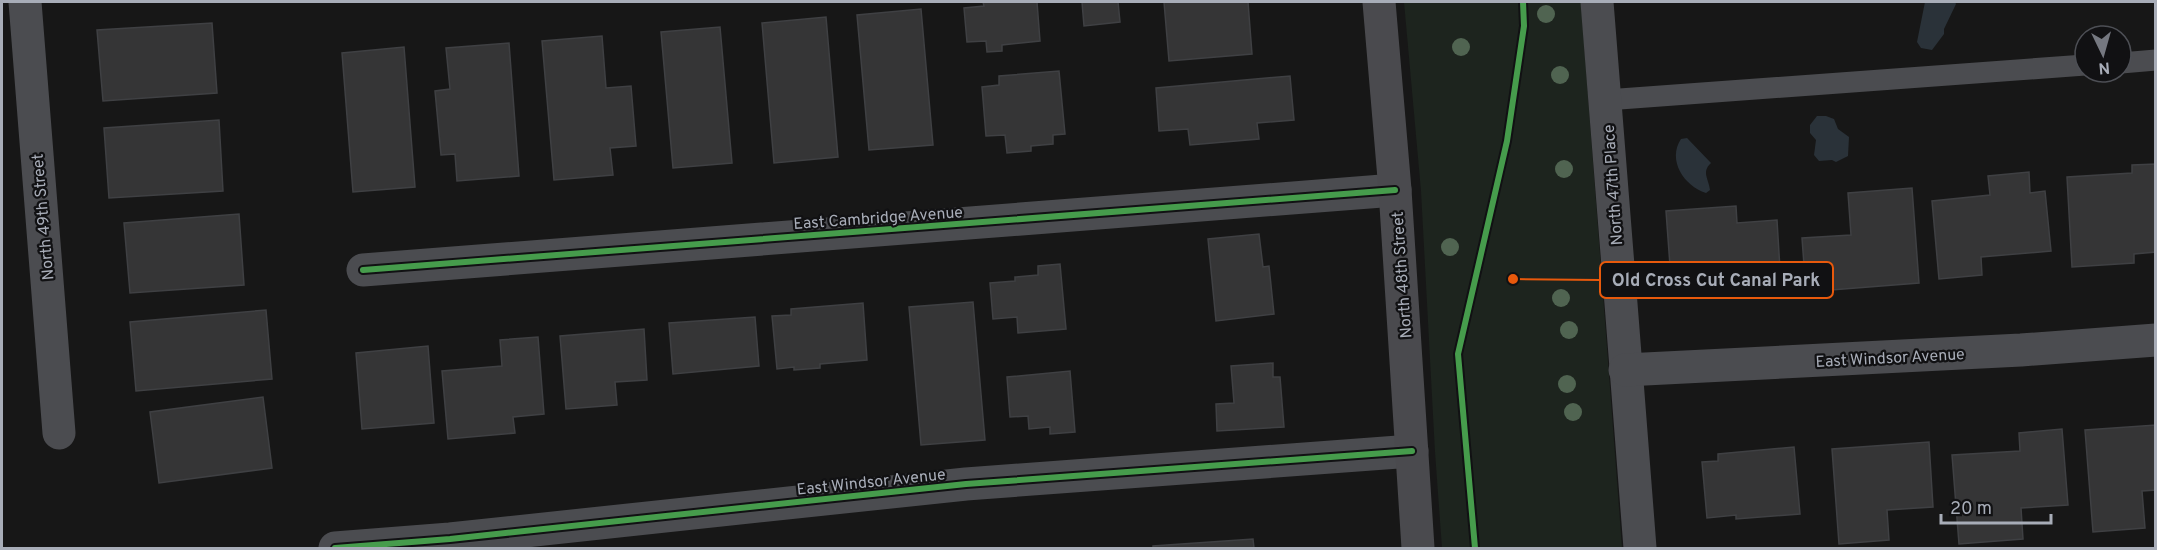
<svg xmlns="http://www.w3.org/2000/svg" width="2157" height="550" font-family="Overpass,sans-serif">
<style>
.green{fill:#1d241e}
.water{fill:#2a3239}
.building{fill:#353536;stroke:#3f4043;stroke-width:1.5}
.lines{fill:none;stroke-linecap:round;stroke-linejoin:round}
.lane{stroke:#4b4c50;stroke-width:21}
.street{stroke:#4b4c50;stroke-width:33}
.secondary{stroke:#4a4a4e;stroke-width:33}
.cycleway-casing{stroke:#111113;stroke-width:10}
.cycleway{stroke:#469c4c;stroke-width:6}
.tree{fill:#506451}
.labels{text-anchor:middle;stroke-width:4.5;stroke-linejoin:round;paint-order:stroke}
.street-label{font-size:16px;fill:#a8adb8;stroke:#111113}
.leader{fill:none;stroke:#e8590c;stroke-width:2}
.callout-dot{fill:#e8590c;stroke:#111113;stroke-width:2}
.callout{fill:#111113;stroke:#e8590c;stroke-width:2}
.callout-label{font-size:18px;text-anchor:middle;font-weight:bold;fill:#a8adb8}
</style>
<rect width="100%" height="100%" fill="#171717"/>
<path class="green" d="M 1404,2 L 1581,2 L 1622,548 L 1442,548 L 1435,452 L 1421,191 Z"/>
<g class="water">
<path d="M 1925,2 L 1955,2 L 1956,4 L 1944,29 L 1944,34 L 1932,50 L 1921,48 L 1917,42 Z"/>
<path d="M 1817,116 L 1826,116 L 1834,119 L 1838,129 L 1849,137 L 1848,156 L 1836,162 L 1832,160 L 1819,161 L 1814,155 L 1816,140 L 1810,133 L 1810,125 Z"/>
<path d="M 1687,138 L 1711,163 C 1701,172 1709,179 1710,190 L 1706,193 C 1684,186 1667,160 1681,139 Z"/>
</g>
<g class="building">
<path d="M 983,2 L 1037,2 L 1040,41 L 1002,45 L 1002,51 L 987,52 L 986,41 L 967,42 L 964,8 L 984,6 Z"/>
<path d="M 1082,2 L 1118,2 L 1120,22 L 1084,26 Z"/>
<path d="M 1164,2 L 1248,2 L 1252,54 L 1169,61 Z"/>
<path d="M 921,9 L 933,145 L 869,150 L 857,15 Z"/>
<path d="M 826,17 L 838,157 L 774,163 L 762,23 Z"/>
<path d="M 212,23 L 217,93 L 103,101 L 97,30 Z"/>
<path d="M 720,27 L 732,163 L 673,168 L 661,32 Z"/>
<path d="M 602,36 L 606,88 L 631,86 L 636,146 L 610,148 L 613,175 L 554,180 L 542,41 Z"/>
<path d="M 509,43 L 519,176 L 457,181 L 455,154 L 441,155 L 435,91 L 450,89 L 446,48 Z"/>
<path d="M 404,47 L 415,187 L 353,192 L 342,53 Z"/>
<path d="M 1059,71 L 1065,134 L 1053,135 L 1053,144 L 1031,146 L 1031,151 L 1007,153 L 1005,135 L 986,136 L 982,87 L 999,85 L 999,76 Z"/>
<path d="M 1290,76 L 1294,120 L 1257,123 L 1259,139 L 1190,145 L 1188,129 L 1159,131 L 1156,88 Z"/>
<path d="M 219,120 L 223,191 L 109,198 L 104,128 Z"/>
<path d="M 2156,164 L 2156,252 L 2134,254 L 2134,263 L 2072,267 L 2067,177 L 2132,173 L 2132,165 Z"/>
<path d="M 2029,172 L 2030,193 L 2045,191 L 2051,251 L 1981,257 L 1982,275 L 1939,279 L 1932,201 L 1990,195 L 1988,176 Z"/>
<path d="M 1912,188 L 1919,283 L 1806,292 L 1802,238 L 1851,235 L 1848,193 Z"/>
<path d="M 1736,206 L 1737,223 L 1777,220 L 1781,286 L 1672,293 L 1666,211 Z"/>
<path d="M 239,214 L 244,285 L 130,293 L 124,223 Z"/>
<path d="M 1259,234 L 1263,267 L 1269,266 L 1274,314 L 1216,321 L 1208,239 Z"/>
<path d="M 1060,264 L 1066,329 L 1018,333 L 1017,317 L 993,319 L 990,283 L 1015,281 L 1015,277 L 1038,275 L 1038,266 Z"/>
<path d="M 973,302 L 985,440 L 921,445 L 909,307 Z"/>
<path d="M 863,303 L 867,360 L 820,364 L 820,368 L 794,370 L 794,367 L 777,369 L 772,316 L 791,315 L 791,309 Z"/>
<path d="M 266,310 L 272,379 L 136,391 L 130,322 Z"/>
<path d="M 755,317 L 759,366 L 673,374 L 669,323 Z"/>
<path d="M 644,329 L 647,380 L 615,382 L 617,405 L 566,409 L 560,336 Z"/>
<path d="M 538,337 L 544,414 L 513,417 L 515,433 L 448,439 L 442,371 L 502,366 L 500,340 Z"/>
<path d="M 428,346 L 434,423 L 362,429 L 356,353 Z"/>
<path d="M 1273,363 L 1273,377 L 1280,377 L 1284,427 L 1217,431 L 1216,404 L 1234,403 L 1231,366 Z"/>
<path d="M 1070,371 L 1075,432 L 1050,434 L 1050,427 L 1029,429 L 1028,416 L 1010,417 L 1007,377 Z"/>
<path d="M 263,397 L 272,468 L 159,483 L 150,412 Z"/>
<path d="M 2156,425 L 2156,490 L 2142,491 L 2145,528 L 2093,532 L 2085,430 Z"/>
<path d="M 2062,429 L 2068,505 L 2021,508 L 2023,539 L 1959,544 L 1952,455 L 2020,451 L 2019,433 Z"/>
<path d="M 1929,442 L 1933,507 L 1887,510 L 1889,540 L 1839,544 L 1832,449 Z"/>
<path d="M 1794,447 L 1800,514 L 1736,519 L 1736,515 L 1707,518 L 1702,462 L 1718,461 L 1718,454 Z"/>
<path d="M 1253,539 L 1254,548 L 1153,548 L 1153,546 Z"/>
</g>
<g class="lines">
<g class="lane">
<path d="M 2121,63 L 2156,60"/>
<path d="M 1606,100 L 2085,65"/>
</g>
<g class="street">
<path d="M 25,2 L 59,433"/>
<path d="M 1597,2 C 1613,184 1625,366 1640,548"/>
<path d="M 363,270 L 1395,190"/>
<path d="M 1625,370 L 2021,350 L 2156,340"/>
<path d="M 335,548 L 450,539 L 966,484 L 1412,451"/>
</g>
<path class="secondary" d="M 1379,2 L 1395,190 L 1418,548"/>
<g class="cycleway-casing">
<g id="cycleway">
<path d="M 363,270 L 1395,190"/>
<path d="M 335,548 L 450,539 L 966,484 L 1412,451"/>
<path d="M 1475,548 L 1458,354 L 1507,141 L 1524,26 L 1523,2"/>
</g>
</g>
<use href="#cycleway" class="cycleway"/>
</g>
<g class="tree">
<circle cx="1546" cy="14" r="9"/>
<circle cx="1461" cy="47" r="9"/>
<circle cx="1560" cy="75" r="9"/>
<circle cx="1564" cy="169" r="9"/>
<circle cx="1450" cy="247" r="9"/>
<circle cx="1561" cy="298" r="9"/>
<circle cx="1569" cy="330" r="9"/>
<circle cx="1567" cy="384" r="9"/>
<circle cx="1573" cy="412" r="9"/>
</g>
<g class="labels">
<g class="street-label">
<text transform="translate(1612 185) rotate(-94)" y="6">North 47th Place</text>
<text transform="translate(42 217) rotate(-95)" y="6">North 49th Street</text>
<text transform="translate(878 217) rotate(-4)" y="6">East Cambridge Avenue</text>
<text transform="translate(1401 275) rotate(-94)" y="6">North 48th Street</text>
<text transform="translate(1890 357) rotate(-3)" y="6">East Windsor Avenue</text>
<text transform="translate(871 481) rotate(-6)" y="6">East Windsor Avenue</text>
</g>
</g>
<path class="leader" d="M1513 279L1600 280"/>
<circle class="callout-dot" cx="1513" cy="279" r="6"/>
<rect class="callout" x="1600" y="262" width="233" height="36" rx="6"/>
<g class="callout-label">
<text x="1716" y="286">Old Cross Cut Canal Park</text>
</g>
<rect width="2157" height="550" fill="none" stroke="#a8adb8" stroke-width="6"/>
<g transform="translate(2103 54) rotate(175)"><circle r="28" fill="#111113" stroke="#4d4f55" stroke-width="1.5"/>
<path d="M0-4.5L10 22L0 15L-10 22Z" fill="#757880"/>
<text y="-9" font-size="16" font-weight="bold" text-anchor="middle" fill="#a8adb8">N</text>
</g>
<path d="M1941 514v9h110v-9" fill="none" stroke="#a8adb8" stroke-width="3"/>
<text x="1950" y="514" font-size="18" fill="#a8adb8" stroke="#111113" stroke-width="4.5" paint-order="stroke">20 m</text>
</svg>
